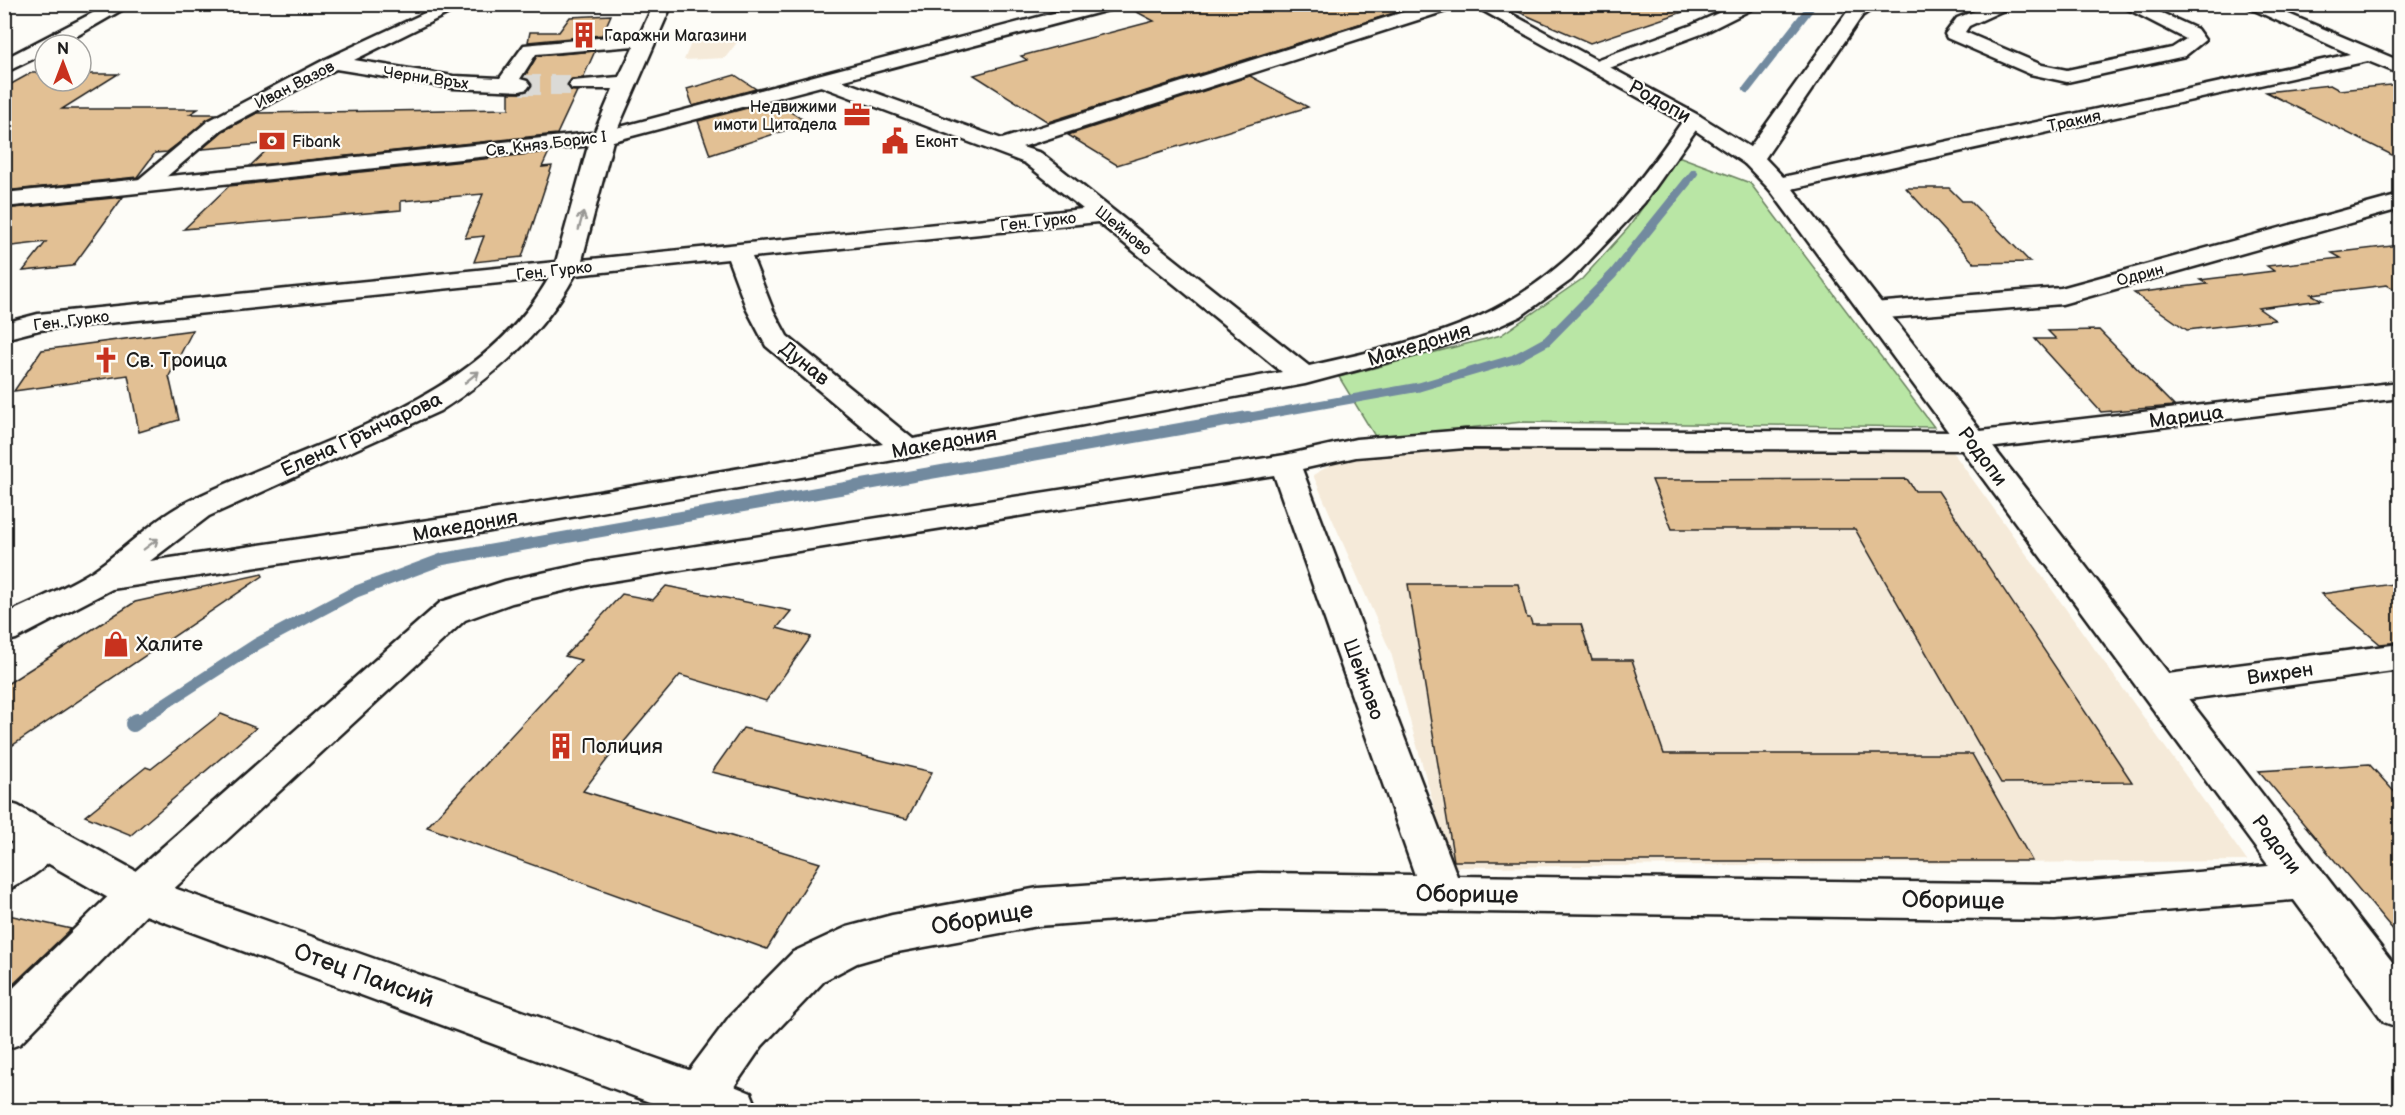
<svg xmlns="http://www.w3.org/2000/svg" width="2405" height="1115" font-family="'Balsamiq Sans',sans-serif">
<style>
.built{fill:#f5ead9}
.green{fill:#b9e6a5;stroke:#6a8160;stroke-width:1.5}
.lines{fill:none;stroke-linecap:round;stroke-linejoin:round}
.stream-far3{stroke:#728a9f;stroke-width:8}
.stream-far2{stroke:#728a9f;stroke-width:9}
.stream-far1{stroke:#728a9f;stroke-width:12}
.stream{stroke:#728a9f;stroke-width:16}
.building{fill:#e2c094;stroke:#1c1c1c;stroke-width:1.5}
.minor-tunnel{stroke:#dbdad6;stroke-width:20;stroke-dasharray:20 10;stroke-linecap:butt}
.minor-casing{stroke:#1c1c1c;stroke-width:5}
.tertiary-casing{stroke:#1c1c1c;stroke-width:5}
.secondary-casing{stroke:#1c1c1c;stroke-width:5}
.minor{fill:#fdfcf7;fill-rule:evenodd}
.tertiary{fill:#fdfcf7;fill-rule:evenodd}
.secondary{fill:#fdfcf7;fill-rule:evenodd}
.oneway{stroke:#989794}
.labels{text-anchor:middle;stroke-width:4.5;stroke-linejoin:round;paint-order:stroke}
.far-poi-label{font-size:16px;fill:#1c1c1c;stroke:#fdfcf7;text-anchor:start}
.far-street-label{font-size:16px;fill:#1c1c1c;stroke:#fdfcf7}
.street-label{font-size:20px;fill:#1c1c1c;stroke:#fdfcf7}
.poi-label{font-size:20px;fill:#1c1c1c;stroke:#fdfcf7;text-anchor:start}
.near-street-label{font-size:24px;fill:#1c1c1c;stroke:#fdfcf7}
</style>
<rect width="100%" height="100%" fill="#fdfcf7"/>
<filter id="ink" filterUnits="userSpaceOnUse"><feTurbulence type="fractalNoise" baseFrequency=".0167" numOctaves="2"/><feDisplacementMap in="SourceGraphic" scale="12" xChannelSelector="R" yChannelSelector="G"/><feConvolveMatrix kernelMatrix="1 2 1 2 8 2 1 2 1" color-interpolation-filters="sRGB"/></filter>
<g filter="url(#ink)">
<g class="built">
<path d="M 742,36 L 725,58 L 684,60 L 693,38 Z"/>
<path d="M 1945,441 L 2247,861 L 1451,867 L 1391,653 L 1313,475 L 1336,462 L 1393,449 Z"/>
</g>
<path class="green" d="M 1678,156 L 1750,183 L 1934,427 L 1522,422 L 1376,438 L 1339,377 L 1501,335 L 1582,279 L 1629,227 Z"/>
<g class="lines">
<g class="stream-far3">
<path d="M 1747,89 L 1813,4"/>
<path d="M 1686,183 L 1694,173"/>
</g>
<path class="stream-far2" d="M 1239,419 L 1419,387 L 1514,359 L 1547,341 L 1613,274 L 1687,182"/>
<path class="stream-far1" d="M 135,723 L 257,644 L 355,592 L 443,559 L 1248,417"/>
<path class="stream" d="M 133,724 L 137,721"/>
</g>
<g class="building">
<path d="M 1122,4 L 1402,4 L 1403,10 L 1048,122 L 974,75 L 1027,60 L 1021,56 L 1154,21 Z"/>
<path d="M 1500,4 L 1685,4 L 1686,11 L 1590,43 Z"/>
<path d="M 611,15 L 602,35 L 528,42 L 530,32 L 559,32 L 570,17 Z"/>
<path d="M 595,51 L 583,78 L 572,79 L 567,84 L 570,90 L 577,91 L 557,134 L 250,166 L 274,143 L 202,149 L 223,131 L 257,113 L 509,109 L 509,93 L 521,93 L 532,86 L 529,80 L 524,78 L 537,56 Z"/>
<path d="M 31,73 L 45,73 L 45,81 L 81,81 L 81,74 L 118,74 L 62,109 L 198,109 L 190,114 L 217,114 L 167,152 L 155,153 L 137,177 L 4,191 L 4,88 Z"/>
<path d="M 735,75 L 756,89 L 693,106 L 687,89 Z"/>
<path d="M 1250,76 L 1308,107 L 1117,165 L 1068,135 Z"/>
<path d="M 2400,84 L 2400,159 L 2266,92 L 2330,85 L 2339,90 Z"/>
<path d="M 774,101 L 808,123 L 710,155 L 698,121 Z"/>
<path d="M 549,152 L 542,167 L 552,166 L 522,257 L 474,262 L 484,236 L 465,238 L 483,194 L 401,201 L 401,210 L 184,229 L 229,186 Z"/>
<path d="M 1906,188 L 1949,188 L 1962,201 L 1970,201 L 2030,262 L 1974,263 Z"/>
<path d="M 123,197 L 73,266 L 23,271 L 46,242 L 4,247 L 4,209 Z"/>
<path d="M 2400,245 L 2400,292 L 2387,285 L 2311,294 L 2322,300 L 2258,308 L 2275,320 L 2187,330 L 2134,293 L 2207,284 L 2200,280 L 2274,271 L 2267,266 L 2341,258 L 2332,253 Z"/>
<path d="M 193,330 L 169,376 L 179,420 L 139,432 L 128,375 L 14,391 L 42,350 Z"/>
<path d="M 2099,330 L 2174,406 L 2101,412 L 2035,339 L 2056,339 L 2048,331 Z"/>
<path d="M 1907,479 L 1915,491 L 1938,491 L 2132,782 L 2001,783 L 1855,529 L 1672,529 L 1652,480 Z"/>
<path d="M 262,574 L 263,576 L 4,751 L 4,686 L 135,602 Z"/>
<path d="M 2400,583 L 2400,642 L 2380,644 L 2321,594 Z"/>
<path d="M 1408,584 L 1518,584 L 1527,618 L 1530,618 L 1532,624 L 1581,624 L 1592,660 L 1632,660 L 1664,754 L 1972,754 L 2032,861 L 1454,861 Z"/>
<path d="M 666,586 L 791,611 L 777,628 L 811,637 L 766,701 L 680,675 L 618,749 L 616,748 L 583,791 L 820,863 L 767,949 L 427,827 L 581,660 L 565,656 L 622,594 L 653,600 Z"/>
<path d="M 221,714 L 256,728 L 131,835 L 85,816 L 146,767 L 151,769 Z"/>
<path d="M 743,728 L 932,772 L 907,819 L 712,772 Z"/>
<path d="M 2369,764 L 2400,798 L 2400,938 L 2259,771 Z"/>
<path d="M 4,914 L 71,929 L 4,993 Z"/>
</g>
<g class="lines">
<path class="minor-tunnel" d="M 520,85 L 579,85"/>
<g class="minor-casing">
<g id="minor">
<path d="M 444,4 L 467,4 L 354,60 L 453,76 L 500,78 L 524,45 L 640,34 L 654,4 L 672,4 L 614,137 L 582,260 L 1083,209 L 1025,163 L 815,84 L 812,80 L 815,76 L 829,76 L 1002,139 L 1429,4 L 1457,4 L 1455,8 L 1022,147 L 1041,153 L 1309,366 C 1374,351 1446,337 1504,304 C 1581,261 1637,187 1686,116 L 1700,116 L 1703,120 L 1644,203 L 1571,280 L 1521,316 L 1486,332 L 1432,350 L 1305,384 L 807,476 L 456,537 L 112,589 L 16,639 L 4,642 L 4,615 C 34,600 66,588 94,570 C 125,549 156,517 189,501 C 312,440 476,406 549,278 L 39,330 L 4,339 L 4,323 L 38,314 L 556,262 L 587,150 L 613,89 L 572,89 L 569,85 L 572,81 L 619,77 L 634,46 L 536,54 L 520,79 L 527,81 L 530,85 L 527,89 L 520,91 L 453,88 L 336,69 L 222,129 L 151,190 L 135,190 L 132,185 L 208,121 L 326,59 ZM 1098,222 L 1282,372 L 913,439 L 787,336 L 773,310 L 752,257 ZM 728,259 L 747,310 L 766,346 L 883,444 L 456,516 L 150,561 L 209,516 L 440,411 C 496,375 543,334 575,275 Z"/>
<path d="M 1067,4 L 1090,4 L 1096,10 L 1087,15 Z"/>
<path d="M 1738,4 L 1762,4 L 1704,33 L 1604,70 L 1597,72 L 1587,66 L 1590,62 L 1692,25 Z"/>
<path d="M 1857,4 L 1880,4 L 1862,16 L 1761,164 L 1745,164 L 1742,159 L 1745,154 L 1850,8 Z"/>
<path d="M 1992,4 L 2017,4 L 1969,26 L 1965,32 L 2042,65 L 2067,70 L 2172,48 L 2186,39 L 2118,4 L 2142,4 L 2197,29 L 2205,40 L 2185,56 L 2067,82 L 2030,74 L 1947,38 L 1945,34 L 1957,18 Z"/>
<path d="M 2241,4 L 2265,4 L 2400,61 L 2400,74 L 2368,61 L 1778,192 L 1770,190 L 1767,185 L 1770,180 L 1778,178 L 2350,54 Z"/>
<path d="M 2400,195 L 2400,209 L 2062,304 L 1873,319 L 1864,317 L 1860,311 L 1864,305 L 1873,303 L 2061,288 Z"/>
<path d="M 2400,382 L 2400,398 L 1972,450 L 1465,448 L 1356,457 L 1302,469 L 1457,876 L 2055,884 L 2305,863 L 2320,868 L 2326,881 L 2320,894 L 2305,899 L 2055,920 L 1258,909 L 1038,926 L 892,953 L 857,963 L 825,980 L 762,1046 L 718,1110 L 681,1110 L 675,1097 L 682,1080 L 730,1016 L 793,952 L 847,927 L 892,915 L 1038,888 L 1258,873 L 1415,875 L 1274,475 L 593,584 L 512,603 L 465,620 L 154,907 L 20,1044 L 4,1050 L 4,997 L 124,881 L 441,602 L 505,581 L 593,562 L 1285,455 L 1356,439 L 1465,430 L 1972,432 Z"/>
<path d="M 2400,644 L 2400,670 L 2160,703 L 2147,699 L 2142,689 L 2147,679 L 2160,675 Z"/>
<path d="M 46,823 L 60,828 L 66,840 C 56,862 27,882 4,891 L 4,849 L 32,828 Z"/>
</g>
</g>
<g class="tertiary-casing">
<g id="tertiary">
<path d="M 1088,4 L 1118,4 L 1116,8 L 602,144 L 4,207 L 4,193 L 601,132 Z"/>
<path d="M 1471,4 L 1493,4 L 1700,116 L 1761,154 L 1786,180 L 2400,972 L 2400,1028 L 2384,1022 L 1770,190 L 1745,164 L 1686,124 Z"/>
</g>
</g>
<g class="secondary-casing">
<g id="secondary">
<path d="M 110,4 L 132,4 L 61,45 L 45,45 L 45,53 L 4,73 L 4,59 Z"/>
<path d="M 4,802 L 18,806 L 154,881 L 734,1086 L 751,1093 L 758,1110 L 671,1110 L 124,907 L 4,838 Z"/>
</g>
</g>
<use href="#minor" class="minor"/>
<use href="#tertiary" class="tertiary"/>
<use href="#secondary" class="secondary"/>
</g>
<defs><path id="oneway-shaft" d="M-6 0H5M1.5-3L5.5 0L1.5 3" fill="none" stroke-width="1.6" stroke-linecap="round" stroke-linejoin="round" transform="scale(1.5)"/></defs>
<g class="oneway">
<use href="#oneway-shaft" transform="translate(581 221) rotate(-75)"/>
<use href="#oneway-shaft" transform="translate(472 377) rotate(-39)"/>
<use href="#oneway-shaft" transform="translate(151 544) rotate(-37)"/>
</g>
</g>
<defs>
<g id="building-bare" transform="scale(2.07)"><path d="M-4-6H4V6H1V3H-1V6H-4ZM-2.5-4.3h1.7v1.8h-1.7ZM.8-4.3h1.7v1.8H.8ZM-2.5-1h1.7V.8h-1.7ZM.8-1h1.7V.8H.8Z" fill="#c8321e" stroke="#fdfcf7" stroke-width="2.5" paint-order="stroke"/></g>
<g id="office-bare" transform="scale(2.07)"><path d="M-6-3h4V-5.5h4V-3h4V5H-6ZM-1-4.5V-3h2v-1.5ZM-6 0V1H6V0Z" fill="#c8321e" stroke="#fdfcf7" stroke-width="2.5" paint-order="stroke"/></g>
<g id="bank-bare" transform="scale(2.07)"><path d="M-6-4H6V4H-6ZM0-2.3a2.3 2.3 0 1 0 0 4.6a2.3 2.3 0 1 0 0-4.6Z" fill="#c8321e" stroke="#fdfcf7" stroke-width="2.5" paint-order="stroke"/></g>
<g id="civic-bare" transform="scale(2.07)"><path d="M-.6-6.5H3V-4.5H.6V-3L4-1V1h2V6H-6V1h2V-1L-.6-3ZM-1.2 2.5V6h2.4V2.5Z" fill="#c8321e" stroke="#fdfcf7" stroke-width="2.5" paint-order="stroke"/></g>
<g id="church-bare" transform="scale(2.07)"><path d="M-1.2-6h2.4v3.5h3.3v2.4h-3.3V6h-2.4V-.1h-3.3v-2.4h3.3Z" fill="#c8321e" stroke="#fdfcf7" stroke-width="2.5" paint-order="stroke"/></g>
<g id="shop-bare" transform="scale(2.07)"><path d="M-5-2.5h2.3a2.7 3.5 0 0 1 5.4 0H5L5.5 6h-11ZM-1.5-2.5h3a1.5 2.3 0 0 0-3 0Z" fill="#c8321e" stroke="#fdfcf7" stroke-width="2.5" paint-order="stroke"/></g>
</defs>
<g fill-rule="evenodd">
<use href="#building-bare" x="584" y="35"/>
<use href="#office-bare" x="857" y="115"/>
<use href="#bank-bare" x="272" y="141"/>
<use href="#civic-bare" x="895" y="141"/>
<use href="#church-bare" x="106" y="360"/>
<use href="#shop-bare" x="116" y="644"/>
<use href="#building-bare" x="561" y="746"/>
</g>
<g class="labels">
<g class="far-poi-label">
<text x="604" y="41">Гаражни Магазини</text>
<text x="837" y="112" text-anchor="end">Недвижими<tspan x="837" dy="18">имоти Цитадела</tspan></text>
<text x="292" y="147">Fibank</text>
<text x="915" y="147">Еконт</text>
</g>
<g class="far-street-label">
<text transform="translate(426 77) rotate(8)" y="6">Черни Връх</text>
<text transform="translate(294 84) rotate(-27)" y="6">Иван Вазов</text>
<text transform="translate(2074 120) rotate(-12)" y="6">Тракия</text>
<text transform="translate(546 143) rotate(-7)" y="6">Св. Княз Борис I</text>
<text transform="translate(1038 221) rotate(-6)" y="6">Ген. Гурко</text>
<text transform="translate(1124 230) rotate(39)" y="6">Шейново</text>
<text transform="translate(554 270) rotate(-6)" y="6">Ген. Гурко</text>
<text transform="translate(2140 274) rotate(-15)" y="6">Одрин</text>
<text transform="translate(71 320) rotate(-7)" y="6">Ген. Гурко</text>
</g>
<g class="street-label">
<text transform="translate(1660 101) rotate(29)" y="7">Родопи</text>
<text transform="translate(1419 344) rotate(-17)" y="7">Македония</text>
<text transform="translate(805 363) rotate(39)" y="7">Дунав</text>
<text transform="translate(2186 416) rotate(-7)" y="7">Марица</text>
<text transform="translate(361 434) rotate(-25)" y="7">Елена Грънчарова</text>
<text transform="translate(944 442) rotate(-10)" y="7">Македония</text>
<text transform="translate(1983 456) rotate(53)" y="7">Родопи</text>
<text transform="translate(465 525) rotate(-10)" y="7">Македония</text>
<text transform="translate(2280 673) rotate(-8)" y="7">Вихрен</text>
<text transform="translate(1364 679) rotate(70)" y="7">Шейново</text>
<text transform="translate(2277 844) rotate(53)" y="7">Родопи</text>
</g>
<g class="poi-label">
<text x="126" y="367">Св. Троица</text>
<text x="136" y="651">Халите</text>
<text x="581" y="753">Полиция</text>
</g>
<g class="near-street-label">
<text transform="translate(1467 894) rotate(1)" y="8">Оборище</text>
<text transform="translate(1953 900) rotate(1)" y="8">Оборище</text>
<text transform="translate(982 918) rotate(-10)" y="8">Оборище</text>
<text transform="translate(364 975) rotate(20)" y="8">Отец Паисий</text>
</g>
</g>
<rect width="2405" height="1115" fill="none" stroke="#fdfcf7" stroke-width="24"/>
<rect x="12" y="12" width="2381" height="1091" fill="none" stroke="#1c1c1c" stroke-width="2" filter="url(#ink)"/>
<g transform="translate(63 63)"><circle r="28" fill="#fdfcf7" stroke="#a3a29f" stroke-width="1.5"/>
<path d="M0-4.5L10 22L0 15L-10 22Z" fill="#c8321e"/>
<text y="-9" font-size="16" font-weight="bold" text-anchor="middle" fill="#1c1c1c">N</text>
</g>
</svg>
